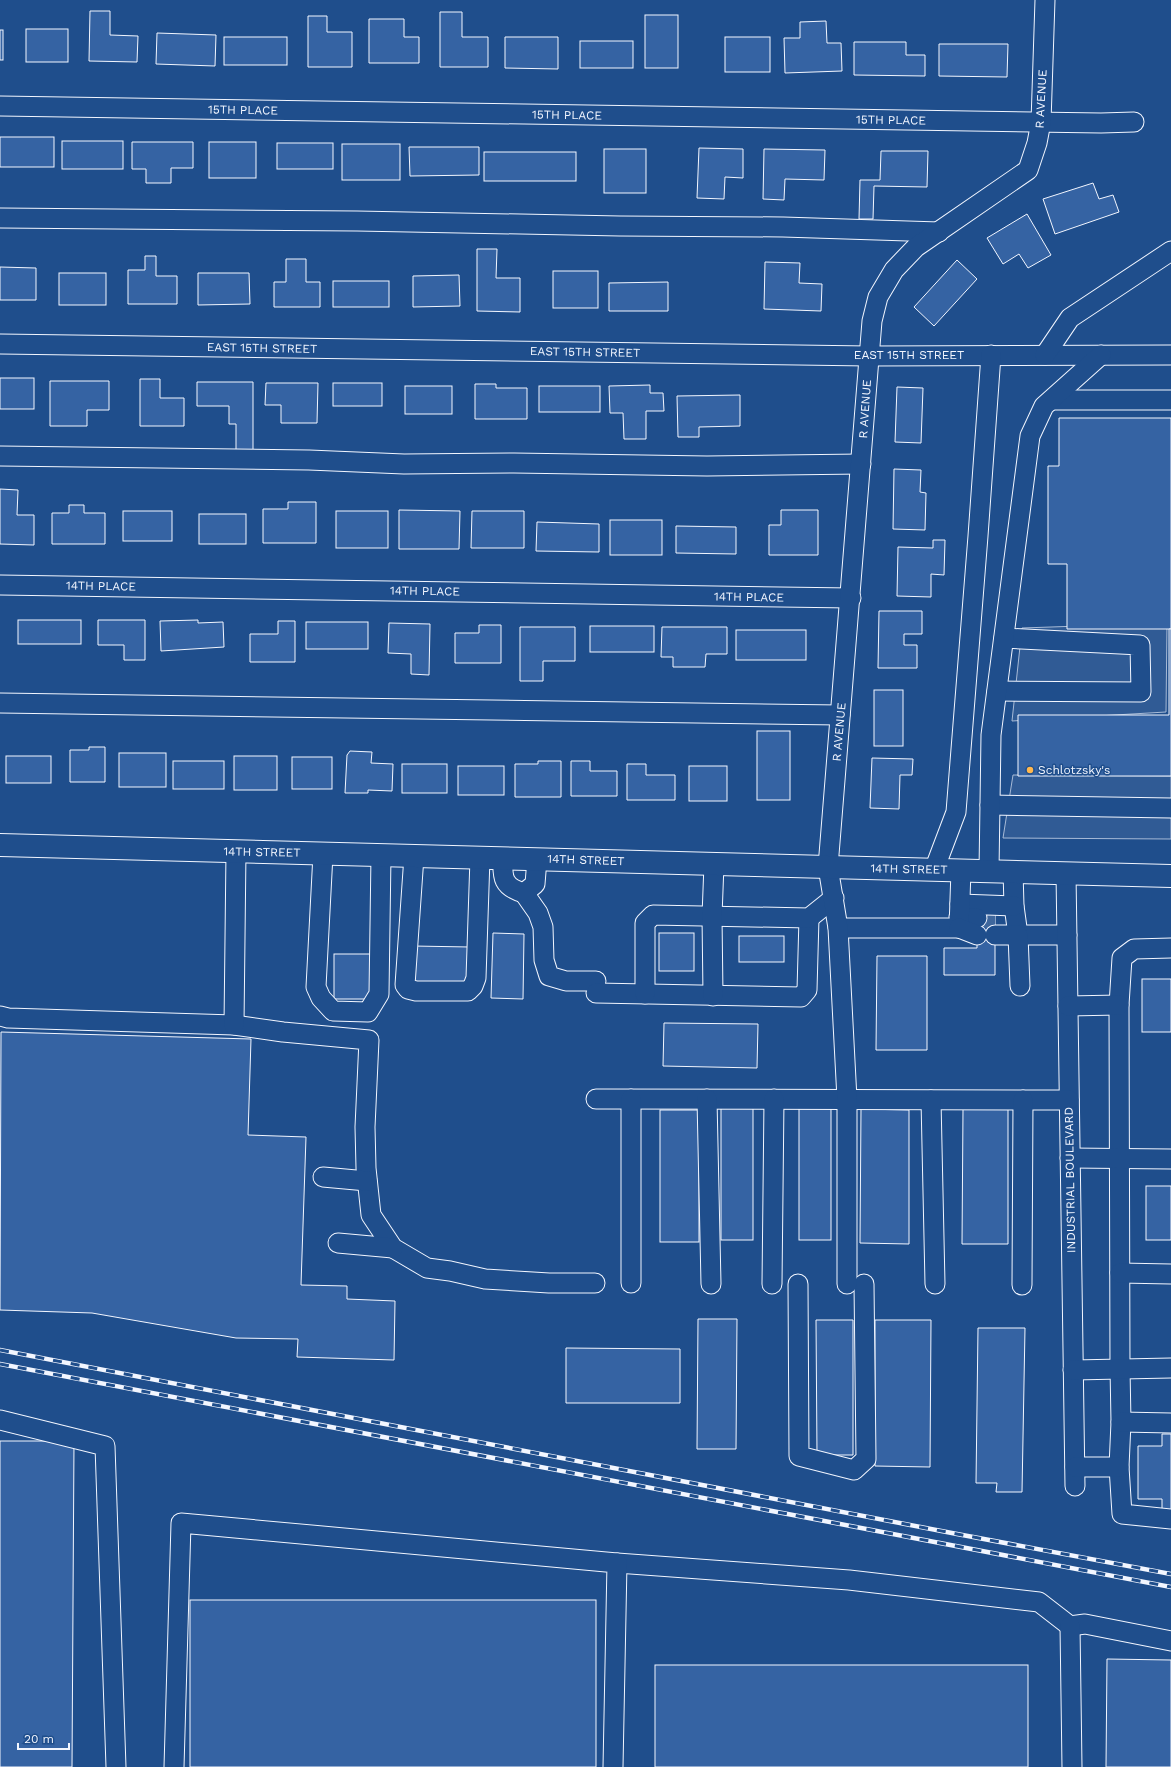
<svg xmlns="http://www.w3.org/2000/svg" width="1171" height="1767" font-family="'Work Sans',sans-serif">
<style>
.parking{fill:#305b95;stroke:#a8bbd7}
.building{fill:#3563a3;stroke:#f2f6ff}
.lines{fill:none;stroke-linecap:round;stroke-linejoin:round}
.minor-tunnel{stroke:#3f679d;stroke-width:19;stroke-dasharray:19 10;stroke-linecap:butt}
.minor-casing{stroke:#f2f6ff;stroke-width:21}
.major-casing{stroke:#f2f6ff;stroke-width:24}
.minor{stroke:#1f4e8c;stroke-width:19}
.major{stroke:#1f4e8c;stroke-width:22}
.rail-casing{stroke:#f2f6ff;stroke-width:4.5}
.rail{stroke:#1f4e8c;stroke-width:3;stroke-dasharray:9;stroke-linecap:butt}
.poi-dot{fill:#ffb74d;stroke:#1f4e8c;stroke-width:1.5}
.labels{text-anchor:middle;stroke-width:3;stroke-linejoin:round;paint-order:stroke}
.street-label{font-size:12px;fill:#f2f6ff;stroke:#1f4e8c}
.poi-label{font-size:12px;fill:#f2f6ff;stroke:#1f4e8c;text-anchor:start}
</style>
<rect width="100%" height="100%" fill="#1f4e8c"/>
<g class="parking">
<path d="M 1167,623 L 1166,712 L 1012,721 L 1022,628 Z"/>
<path d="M 1013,775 L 1171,776 L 1171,839 L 1003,838 Z"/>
</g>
<g class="building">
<path d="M 90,11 L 110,11 L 110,35 L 138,36 L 137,62 L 89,61 Z"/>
<path d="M 440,12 L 462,12 L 462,37 L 488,37 L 488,67 L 440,67 Z"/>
<rect x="645" y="15" width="33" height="53"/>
<path d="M 308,16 L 327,16 L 327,32 L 352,32 L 352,67 L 308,67 Z"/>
<path d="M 369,19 L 404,19 L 404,37 L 419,37 L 419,63 L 369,63 Z"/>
<path d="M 826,21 L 827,43 L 841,43 L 842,71 L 785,73 L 784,38 L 800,38 L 800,22 Z"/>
<rect x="26" y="29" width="42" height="33"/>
<rect x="0" y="30" width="3" height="30"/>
<path d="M 157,33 L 216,35 L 215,66 L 156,64 Z"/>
<rect x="224" y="37" width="63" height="28"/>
<path d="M 505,37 L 558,37 L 558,69 L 505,68 Z"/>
<rect x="725" y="37" width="45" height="35"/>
<rect x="580" y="41" width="53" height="27"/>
<path d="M 854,42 L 906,42 L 906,55 L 925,55 L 925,76 L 854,75 Z"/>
<path d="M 939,44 L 1008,44 L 1007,77 L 939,76 Z"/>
<rect x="0" y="137" width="54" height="30"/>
<rect x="62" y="141" width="61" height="28"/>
<path d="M 132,142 L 193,142 L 193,168 L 171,168 L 171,183 L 146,183 L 146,169 L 132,169 Z"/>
<rect x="209" y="142" width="47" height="36"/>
<rect x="277" y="143" width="56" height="26"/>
<rect x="342" y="144" width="58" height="36"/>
<path d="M 409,147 L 479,147 L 479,175 L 410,176 Z"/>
<path d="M 699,148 L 743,149 L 743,178 L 725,177 L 724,199 L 697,198 Z"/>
<rect x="604" y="149" width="42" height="44"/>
<path d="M 764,149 L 825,150 L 824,180 L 785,179 L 784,200 L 763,199 Z"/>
<path d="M 881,151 L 928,151 L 927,187 L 874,186 L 873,219 L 859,219 L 860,180 L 880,180 Z"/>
<rect x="484" y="152" width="92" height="29"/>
<path d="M 1093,183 L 1099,199 L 1113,195 L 1119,212 L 1055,234 L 1043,199 Z"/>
<path d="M 1027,214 L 1051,255 L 1028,268 L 1019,254 L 1003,264 L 987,238 Z"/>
<path d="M 477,249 L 497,249 L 496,278 L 520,278 L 520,312 L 477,311 Z"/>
<path d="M 145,256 L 156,256 L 156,276 L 177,276 L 177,304 L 128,304 L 128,270 L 145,270 Z"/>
<path d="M 286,259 L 306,259 L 306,282 L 320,282 L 320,307 L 274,307 L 274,282 L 286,282 Z"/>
<path d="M 957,260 L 977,279 L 934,326 L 914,307 Z"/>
<path d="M 765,262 L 800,263 L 799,283 L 822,284 L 821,311 L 764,309 Z"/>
<path d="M 0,267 L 36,268 L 36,300 L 0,300 Z"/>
<rect x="553" y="271" width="45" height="37"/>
<rect x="59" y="273" width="47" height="32"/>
<path d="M 198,273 L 249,273 L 250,304 L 198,305 Z"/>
<path d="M 459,275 L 460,306 L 413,307 L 413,276 Z"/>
<rect x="333" y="281" width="56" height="26"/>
<path d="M 668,282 L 668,311 L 609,311 L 609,283 Z"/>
<rect x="0" y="378" width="34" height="31"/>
<path d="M 140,379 L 160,379 L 160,398 L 184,398 L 184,426 L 140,426 Z"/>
<path d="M 50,381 L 109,381 L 109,410 L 87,410 L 87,426 L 50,426 Z"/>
<path d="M 197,382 L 253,382 L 253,452 L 236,452 L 236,424 L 229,424 L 229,406 L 197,406 Z"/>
<path d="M 266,383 L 318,383 L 317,423 L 281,423 L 281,405 L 265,405 Z"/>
<rect x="333" y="383" width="49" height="23"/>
<path d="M 475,384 L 496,384 L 496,388 L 527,388 L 527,419 L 475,419 Z"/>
<path d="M 650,385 L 650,393 L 663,393 L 664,411 L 646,411 L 646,439 L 624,439 L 623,413 L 610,413 L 609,386 Z"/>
<rect x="405" y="386" width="47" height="28"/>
<rect x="539" y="386" width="61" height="26"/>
<path d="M 897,387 L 923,388 L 921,443 L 895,442 Z"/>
<path d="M 740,395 L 740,426 L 699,427 L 699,437 L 678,437 L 677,396 Z"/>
<path d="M 1059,418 L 1171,418 L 1171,629 L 1067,629 L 1067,564 L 1048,564 L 1048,466 L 1059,466 Z"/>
<path d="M 894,469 L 921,470 L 920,492 L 926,493 L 925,530 L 893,529 Z"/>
<path d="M 0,489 L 18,490 L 17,515 L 34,515 L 34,545 L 0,544 Z"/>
<path d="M 288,502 L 316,502 L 316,543 L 263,543 L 263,509 L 288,509 Z"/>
<path d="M 69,505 L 84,505 L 84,513 L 105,513 L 105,544 L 52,544 L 52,513 L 69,513 Z"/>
<path d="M 399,510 L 460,511 L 459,549 L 399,549 Z"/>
<path d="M 781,510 L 818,510 L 818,555 L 769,555 L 769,525 L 781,525 Z"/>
<rect x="123" y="511" width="49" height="30"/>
<rect x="336" y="511" width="52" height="37"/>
<path d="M 472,511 L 524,511 L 524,548 L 471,548 Z"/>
<rect x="199" y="514" width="47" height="30"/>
<rect x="610" y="520" width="52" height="35"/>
<path d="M 537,522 L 599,524 L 599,552 L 536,551 Z"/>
<path d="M 676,526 L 736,527 L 736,554 L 676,553 Z"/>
<path d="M 933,540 L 945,540 L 944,575 L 931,574 L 931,597 L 897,596 L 898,547 L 933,548 Z"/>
<path d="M 879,611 L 922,611 L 922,634 L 904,634 L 904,645 L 917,645 L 917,668 L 878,668 Z"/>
<rect x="18" y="620" width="63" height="24"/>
<path d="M 98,620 L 145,620 L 145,660 L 124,660 L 124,645 L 98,645 Z"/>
<path d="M 198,620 L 198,623 L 223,622 L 224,647 L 161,651 L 160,621 Z"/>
<path d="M 278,621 L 295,621 L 295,662 L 250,662 L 250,634 L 278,634 Z"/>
<rect x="306" y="622" width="62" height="27"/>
<path d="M 389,623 L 430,624 L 429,675 L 411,674 L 411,654 L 388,653 Z"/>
<path d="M 479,625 L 501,625 L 501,663 L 455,663 L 455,633 L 479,633 Z"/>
<rect x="590" y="626" width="64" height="26"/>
<path d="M 520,627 L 575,627 L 575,661 L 543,661 L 543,681 L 520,681 Z"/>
<path d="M 662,627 L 727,627 L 727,654 L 706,654 L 705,667 L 673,667 L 673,657 L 661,657 Z"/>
<path d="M 1169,629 L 1171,629 L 1171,776 L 1018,776 L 1018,715 L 1169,715 Z"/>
<rect x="736" y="630" width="70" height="30"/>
<rect x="874" y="690" width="29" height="56"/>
<rect x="757" y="731" width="33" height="69"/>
<path d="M 89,747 L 105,747 L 105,782 L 70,782 L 70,750 L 89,750 Z"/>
<path d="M 350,751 L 372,752 L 371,763 L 393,764 L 392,791 L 368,790 L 368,793 L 345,793 L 347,755 Z"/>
<rect x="119" y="753" width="47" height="34"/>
<rect x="6" y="756" width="45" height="27"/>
<rect x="234" y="756" width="43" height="34"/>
<rect x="292" y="757" width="40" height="32"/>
<path d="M 872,758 L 913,759 L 912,775 L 900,775 L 899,809 L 870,808 Z"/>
<rect x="173" y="761" width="51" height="28"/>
<path d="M 538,761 L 561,761 L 561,797 L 515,797 L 515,764 L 538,764 Z"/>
<path d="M 571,761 L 590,761 L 590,771 L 617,771 L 617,796 L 571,796 Z"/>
<rect x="402" y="764" width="45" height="29"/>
<path d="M 627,764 L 646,764 L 646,775 L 675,775 L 675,800 L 627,800 Z"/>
<rect x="458" y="766" width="46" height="29"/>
<rect x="689" y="766" width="38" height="35"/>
<path d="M 977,910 L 995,910 L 995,975 L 944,975 L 944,948 L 977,948 Z"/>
<path d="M 493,933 L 524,934 L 523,999 L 491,998 Z"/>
<rect x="659" y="933" width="35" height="38"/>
<rect x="739" y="936" width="45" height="26"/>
<path d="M 413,946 L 470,947 L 469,985 L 413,984 Z"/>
<rect x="334" y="954" width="36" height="45"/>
<path d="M 877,956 L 927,956 L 927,1050 L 876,1050 Z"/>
<rect x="1142" y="979" width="29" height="53"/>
<path d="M 664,1023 L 758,1024 L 757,1068 L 663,1066 Z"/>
<path d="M 1,1032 L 251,1039 L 248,1135 L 306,1137 L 301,1285 L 347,1286 L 347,1299 L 395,1301 L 394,1360 L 297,1357 L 298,1339 L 236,1338 L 92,1313 L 0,1310 Z"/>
<rect x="721" y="1108" width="32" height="132"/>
<rect x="799" y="1108" width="32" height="132"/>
<path d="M 861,1109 L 909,1110 L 909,1244 L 860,1243 Z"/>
<path d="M 963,1109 L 1008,1109 L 1008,1244 L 962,1244 Z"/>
<rect x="660" y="1110" width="39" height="132"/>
<rect x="1146" y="1186" width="25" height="54"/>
<path d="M 698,1319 L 737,1319 L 736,1449 L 697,1449 Z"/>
<path d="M 816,1320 L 853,1320 L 853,1455 L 817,1455 Z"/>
<path d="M 875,1320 L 931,1320 L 930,1467 L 875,1466 Z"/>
<path d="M 978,1328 L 1025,1328 L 1022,1492 L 996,1492 L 997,1483 L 976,1483 Z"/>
<path d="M 566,1348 L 680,1349 L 680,1403 L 566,1403 Z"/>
<path d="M 1162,1434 L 1171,1434 L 1171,1510 L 1162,1510 L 1162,1499 L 1138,1499 L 1138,1446 L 1162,1446 Z"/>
<path d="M 0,1441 L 74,1441 L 72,1767 L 0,1767 Z"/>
<rect x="190" y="1600" width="406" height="167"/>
<path d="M 1107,1659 L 1171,1660 L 1171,1767 L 1106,1767 Z"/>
<rect x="655" y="1665" width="373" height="102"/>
</g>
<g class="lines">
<path class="minor-tunnel" d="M 977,918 L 995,918"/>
<g class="minor-casing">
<g id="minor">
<path d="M 0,106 L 1101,123 L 1134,122"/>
<path d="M 0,218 L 357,221 L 620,226 L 783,227 L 939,232"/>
<path d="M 0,344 L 869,356 L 1171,355"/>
<path d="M 1045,355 L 1070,318 L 1171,251"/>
<path d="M 1052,400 L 1171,400"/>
<path d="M 0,456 L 309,460 L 404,464 L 514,463 L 707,466 L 861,464"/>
<path d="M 0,585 L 851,598"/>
<path d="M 997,691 L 1141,692 L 1140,645 L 1004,638"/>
<path d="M 0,703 L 840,715"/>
<path d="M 990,805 L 1171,808"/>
<path d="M 323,854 L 316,987 L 321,998 L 333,1011 L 368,1012 L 379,994 L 381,855"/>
<path d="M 414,856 L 405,985 L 408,989 L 416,991 L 468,991 L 473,986 L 476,978 L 480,858"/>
<path d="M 503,858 C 502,878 503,887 524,893"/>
<path d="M 537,859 L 535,884 L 524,893 L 538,913 L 543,927 L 544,960 L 549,976 L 566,981 L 596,981"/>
<path d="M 934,870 L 956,812 L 978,536 L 991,355"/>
<path d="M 989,871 L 991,735 L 1030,436 L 1044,406 L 1101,355"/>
<path d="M 1013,871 L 1014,906 L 1018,935 L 1067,935"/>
<path d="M 1066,873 L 1075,1486"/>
<path d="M 960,904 L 1014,906"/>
<path d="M 959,917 L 977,918"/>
<path d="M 838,928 L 959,928 L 961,870"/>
<path d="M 959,928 L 977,935"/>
<path d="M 995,935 L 1018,935 L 1020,986"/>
<path d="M 1171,948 L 1134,949 L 1122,958 L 1119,1005 L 1120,1368 L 1121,1422 L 1119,1467 L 1122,1514 L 1171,1519"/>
<path d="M 596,993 L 801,997 L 807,990 L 809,918"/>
<path d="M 645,994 L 645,923 L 653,915 L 809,918 L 834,898"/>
<path d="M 713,996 L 712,916 L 714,864"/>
<path d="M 1068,1006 L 1119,1005"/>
<path d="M 0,1016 L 8,1018 L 234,1025 L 283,1032 L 369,1040 L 365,1127 L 366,1168 L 371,1215 L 393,1248 L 427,1268 L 450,1271 L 485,1279 L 549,1283 L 595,1283"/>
<path d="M 234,1025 L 236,851"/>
<path d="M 596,1099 L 1069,1100"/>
<path d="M 631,1099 L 631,1283"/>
<path d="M 707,1099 L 711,1284"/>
<path d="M 931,1100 L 935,1284"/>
<path d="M 1070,1158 L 1171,1159"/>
<path d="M 323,1177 L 367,1181"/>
<path d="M 338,1243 L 393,1248"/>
<path d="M 1120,1273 L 1171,1274"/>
<path d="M 772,1284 L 774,1099"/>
<path d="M 798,1284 L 799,1456 L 854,1470 L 866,1459 L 864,1284"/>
<path d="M 847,1284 L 847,1099 L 838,928 L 828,867 L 872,321 L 878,297 L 894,270 L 916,247 L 1028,170 L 1037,143 L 1041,122 L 1045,0"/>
<path d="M 1022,1285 L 1023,1100"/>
<path d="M 1073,1370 L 1171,1368"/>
<path d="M 0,1420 L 105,1446 L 116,1767"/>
<path d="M 1121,1422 L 1171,1423"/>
<path d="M 1075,1467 L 1119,1467"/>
<path d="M 617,1563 L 849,1580 L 1039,1602 L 1070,1626 L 1085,1624 L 1171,1641"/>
<path d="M 1070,1626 L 1072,1767"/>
<path d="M 174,1767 L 181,1523 L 617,1563 L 613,1767"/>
</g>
</g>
<g class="major-casing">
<path id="major" d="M 0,845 L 1171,876"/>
</g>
<use href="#minor" class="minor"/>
<use href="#major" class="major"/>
<g class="rail-casing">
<g id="rail">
<path d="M 0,1350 L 957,1534 L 1171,1574"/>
<path d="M 0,1364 L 1171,1587"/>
</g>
</g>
<use href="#rail" class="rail"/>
</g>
<circle class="poi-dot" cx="1030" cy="770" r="4"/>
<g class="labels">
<g class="street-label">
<text transform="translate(1041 99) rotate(-87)" y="4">R AVENUE</text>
<text transform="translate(243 110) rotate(1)" y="4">15TH PLACE</text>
<text transform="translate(567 115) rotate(1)" y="4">15TH PLACE</text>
<text transform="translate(891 120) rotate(1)" y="4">15TH PLACE</text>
<text transform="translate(262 348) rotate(1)" y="4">EAST 15TH STREET</text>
<text transform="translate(585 352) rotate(1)" y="4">EAST 15TH STREET</text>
<text x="909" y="359">EAST 15TH STREET</text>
<text transform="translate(865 409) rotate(-86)" y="4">R AVENUE</text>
<text transform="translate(101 586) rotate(1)" y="4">14TH PLACE</text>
<text transform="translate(425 591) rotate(1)" y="4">14TH PLACE</text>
<text transform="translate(749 597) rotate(1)" y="4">14TH PLACE</text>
<text transform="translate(839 732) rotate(-85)" y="4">R AVENUE</text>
<text transform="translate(262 852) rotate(1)" y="4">14TH STREET</text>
<text transform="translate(586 860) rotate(2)" y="4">14TH STREET</text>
<text transform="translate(909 869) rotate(1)" y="4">14TH STREET</text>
<text transform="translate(1070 1180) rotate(-91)" y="4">INDUSTRIAL BOULEVARD</text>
</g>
<g class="poi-label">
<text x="1038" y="774">Schlotzsky's</text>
</g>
</g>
<path d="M18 1743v6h51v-6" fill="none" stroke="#f2f6ff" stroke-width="2"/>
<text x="24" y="1743" font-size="12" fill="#f2f6ff" stroke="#1f4e8c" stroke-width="3" paint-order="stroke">20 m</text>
</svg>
